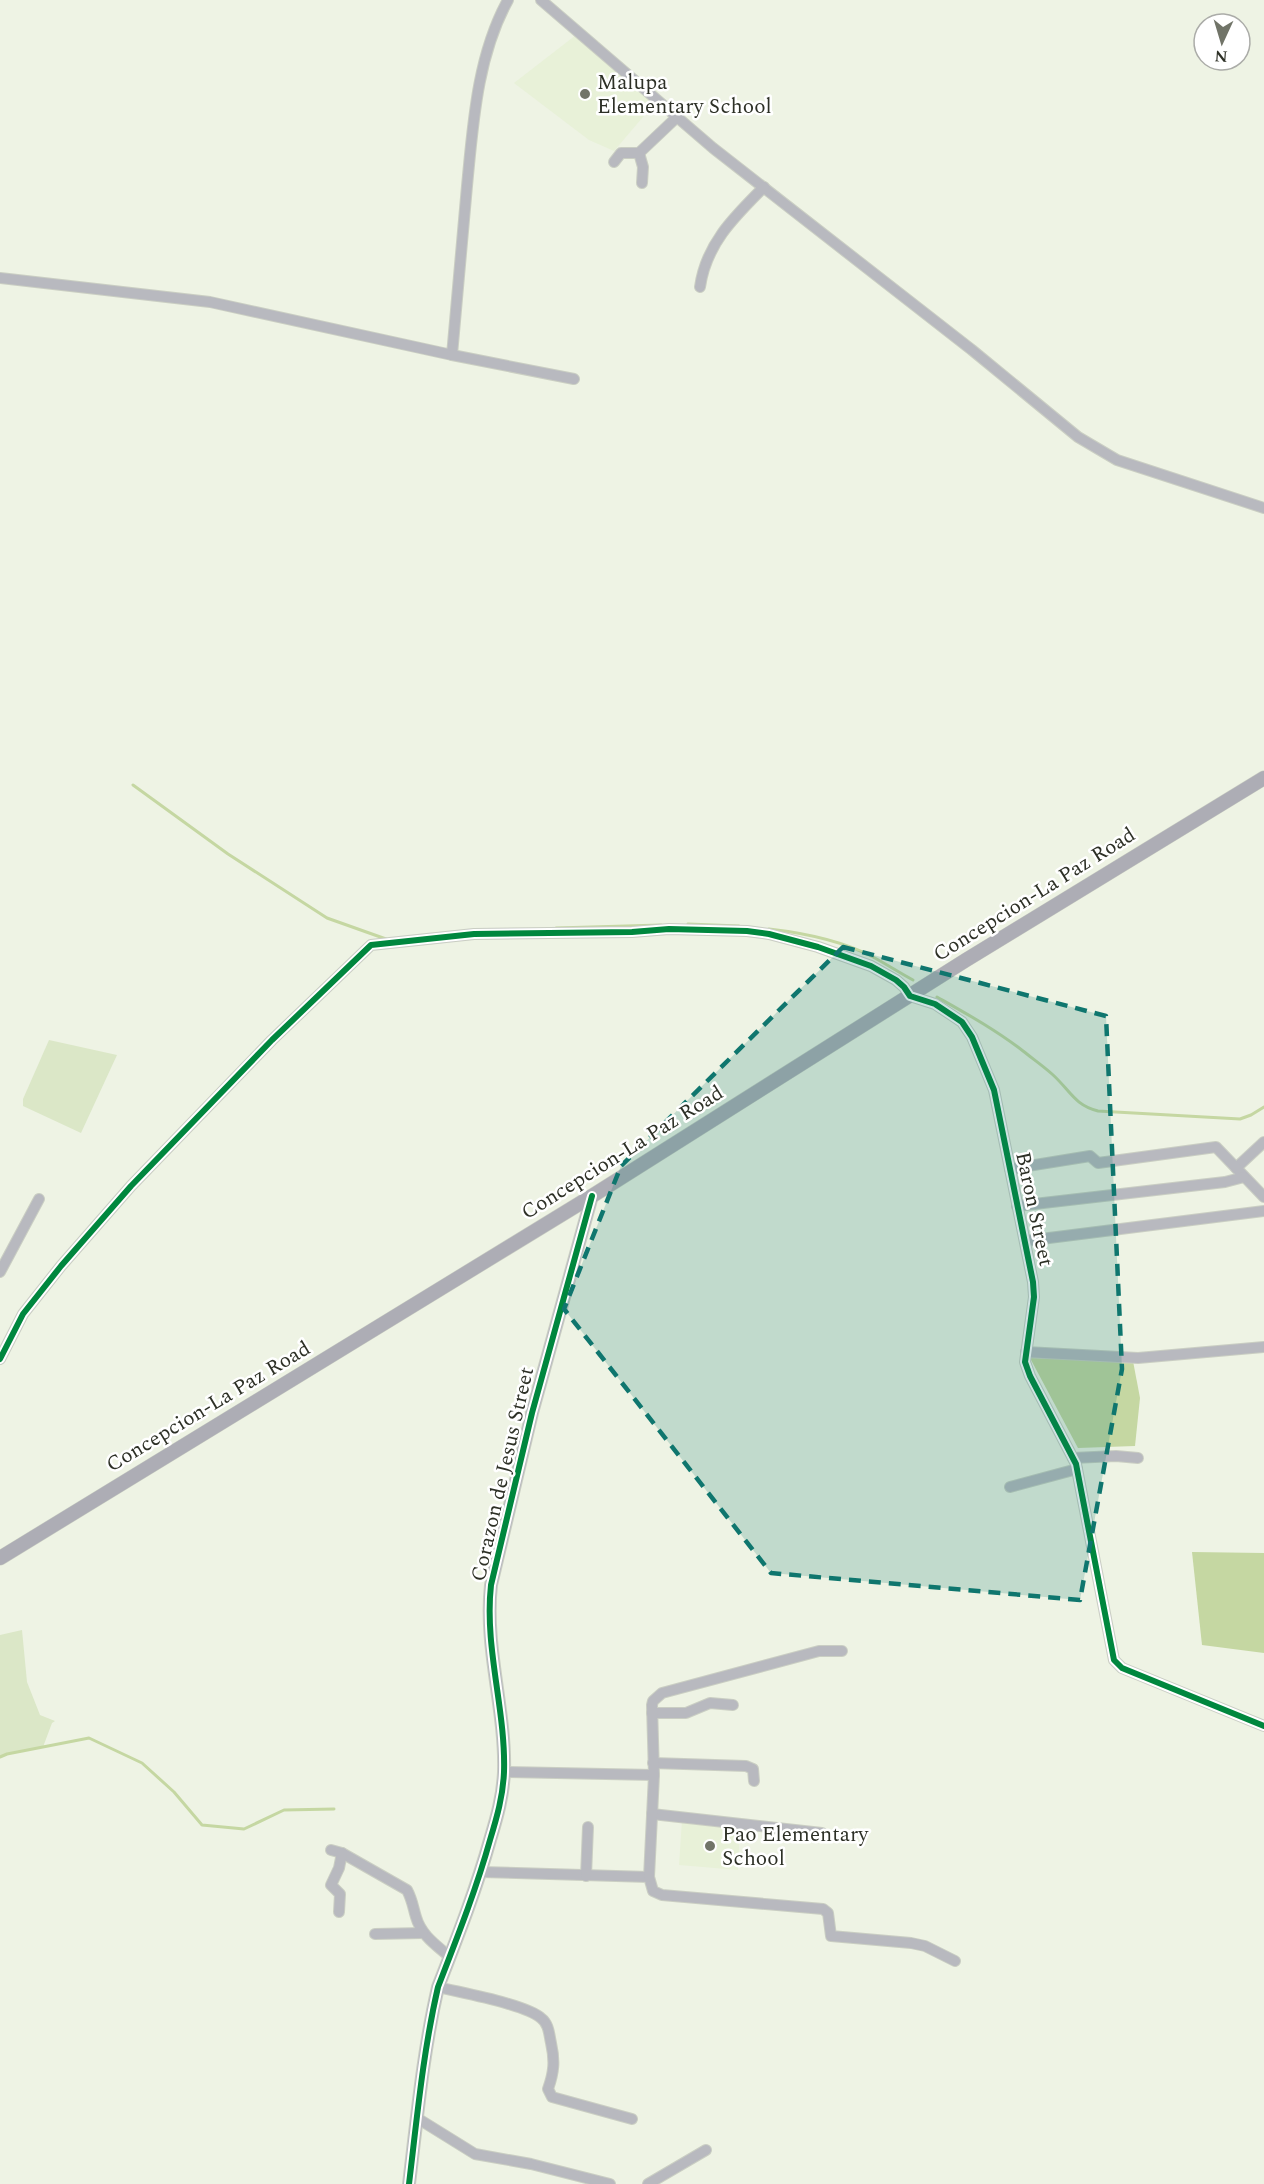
<svg xmlns="http://www.w3.org/2000/svg" width="1264" height="2184" font-family="Spectral,serif">
<style>
.built{fill:#e8f1d8}
.green{fill:#dbe7c7}
.water{fill:#c5d7a2}
.lines{fill:none;stroke-linecap:round;stroke-linejoin:round}
.stream{stroke:#c5d7a2;stroke-width:3}
.minor-casing{stroke:#cacec3;stroke-width:12}
.tertiary-casing{stroke:#cacec3;stroke-width:14}
.secondary-casing{stroke:#cacec3;stroke-width:15}
.minor{stroke:#b8b9bf;stroke-width:10}
.tertiary{stroke:#b8b9bf;stroke-width:12}
.secondary{stroke:#adadb5;stroke-width:14}
.cycleway-casing{stroke:#fff;stroke-width:10}
.cycleway{stroke:#00873e;stroke-width:6}
.marked{fill:#0f766e;fill-opacity:0.2;stroke:#0f766e;stroke-width:4.5;stroke-dasharray:12 8;stroke-linejoin:round}
.poi-dot{fill:#717468;stroke:#fff;stroke-width:2}
.labels{text-anchor:middle;stroke-width:5;stroke-linejoin:round;paint-order:stroke}
.poi-label{font-size:21px;fill:#2d3026;stroke:#fff;text-anchor:start}
.street-label{font-size:21px;fill:#2d3026;stroke:#fff}
</style>
<rect width="100%" height="100%" fill="#eef3e4"/>
<g class="built">
<path d="M 576,35 L 654,104 L 614,151 L 589,140 L 514,83 Z"/>
<path d="M 682,1820 L 740,1826 L 738,1870 L 679,1865 Z"/>
</g>
<g class="green">
<path d="M 49,1040 L 117,1055 L 81,1133 L 23,1106 L 23,1099 Z"/>
<path d="M 22,1630 L 27,1682 L 40,1715 L 55,1721 L 52,1723 L 43,1747 L 7,1754 L 0,1757 L 0,1635 Z"/>
</g>
<g class="water">
<path d="M 1030,1358 L 1133,1361 L 1140,1398 L 1135,1446 L 1078,1448 Z"/>
<path d="M 1192,1552 L 1264,1553 L 1264,1653 L 1202,1645 Z"/>
</g>
<g class="lines">
<g class="stream">
<path d="M 133,785 L 228,854 L 327,918 L 386,939"/>
<path d="M 688,924 L 739,926"/>
<path d="M 556,928 L 661,925"/>
<path d="M 769,929 C 804,933 841,940 873,957 C 886,964 900,973 913,980"/>
<path d="M 937,997 C 967,1014 996,1030 1023,1051 C 1033,1059 1043,1066 1052,1074 C 1070,1090 1074,1105 1098,1111 L 1240,1119 L 1251,1115 L 1264,1107"/>
<path d="M 0,1757 L 7,1754 L 89,1738 L 142,1763 L 174,1792 L 202,1825 L 244,1829 L 284,1810 L 334,1809"/>
</g>
<g class="minor-casing">
<g id="minor">
<path d="M 541,0 L 713,148 L 972,350 L 1078,437 L 1117,460 L 1264,508"/>
<path d="M 639,153 L 643,167 L 642,183"/>
<path d="M 614,162 L 621,153 L 639,153 L 677,117"/>
<path d="M 0,278 L 210,302 L 452,355 C 457,299 462,243 467,186 C 473,124 477,56 508,0"/>
<path d="M 700,287 C 706,244 734,217 764,187"/>
<path d="M 452,355 L 574,379"/>
<path d="M 1236,1168 L 1264,1142"/>
<path d="M 1010,1169 L 1090,1156 L 1098,1163 L 1216,1147 L 1264,1197"/>
<path d="M 1017,1206 L 1225,1182 L 1244,1177"/>
<path d="M 1025,1241 L 1264,1211"/>
<path d="M 0,1272 L 39,1199"/>
<path d="M 1026,1352 L 1138,1358 L 1264,1347"/>
<path d="M 0,1359 L 23,1314 L 61,1266 L 131,1186 L 272,1040 L 371,945 L 474,934 L 632,932 L 669,929 L 747,931 L 769,934 L 818,947 L 871,966 L 896,980 L 904,987 L 910,996 L 935,1004 L 962,1022 L 972,1037 L 994,1090 L 1033,1282 L 1034,1297 L 1025,1362 L 1030,1376 L 1076,1464 L 1114,1660 L 1122,1668 L 1264,1726"/>
<path d="M 1073,1458 L 1116,1456 L 1138,1458"/>
<path d="M 1010,1487 L 1077,1469"/>
<path d="M 652,1713 L 686,1713 L 710,1703 L 733,1705"/>
<path d="M 653,1763 L 746,1766 L 753,1769 L 754,1781"/>
<path d="M 504,1772 L 654,1775"/>
<path d="M 652,1814 L 822,1833"/>
<path d="M 331,1850 L 342,1853 L 407,1890 C 412,1899 413,1907 416,1917 C 421,1935 436,1945 450,1957"/>
<path d="M 481,1872 L 649,1877 L 653,1891 L 662,1895 L 823,1909 L 828,1913 L 831,1936 L 911,1943 L 925,1946 L 955,1961"/>
<path d="M 586,1876 L 588,1827"/>
<path d="M 649,1877 L 654,1775 L 652,1705 L 653,1701 L 662,1693 L 819,1651 L 842,1651"/>
<path d="M 339,1912 L 340,1894 L 331,1885 L 339,1868 L 342,1853"/>
<path d="M 375,1934 L 423,1933"/>
<path d="M 438,1987 C 462,1993 525,2004 541,2018 C 549,2024 549,2034 551,2043 C 555,2061 554,2072 548,2089 L 552,2097 L 632,2119"/>
<path d="M 417,2118 L 475,2154 L 531,2164 L 610,2184"/>
<path d="M 648,2184 L 706,2150"/>
</g>
</g>
<g class="tertiary-casing">
<path id="tertiary" d="M 409,2184 C 417,2118 423,2052 438,1987 C 457,1938 476,1890 490,1840 C 497,1817 503,1796 504,1772 C 506,1710 484,1648 491,1585 L 532,1413 L 592,1196"/>
</g>
<g class="secondary-casing">
<path id="secondary" d="M 0,1558 L 592,1196 L 966,960 L 1264,778"/>
</g>
<use href="#minor" class="minor"/>
<use href="#tertiary" class="tertiary"/>
<use href="#secondary" class="secondary"/>
<g class="cycleway-casing">
<g id="cycleway">
<path d="M 0,1359 L 23,1314 L 61,1266 L 131,1186 L 272,1040 L 371,945 L 474,934 L 632,932 L 669,929 L 747,931 L 769,934 L 818,947 L 871,966 L 896,980 L 904,987 L 910,996 L 935,1004 L 962,1022 L 972,1037 L 994,1090 L 1033,1282 L 1034,1297 L 1025,1362 L 1030,1376 L 1076,1464 L 1114,1660 L 1122,1668 L 1264,1726"/>
<path d="M 409,2184 C 417,2118 423,2052 438,1987 C 457,1938 476,1890 490,1840 C 497,1817 503,1796 504,1772 C 506,1710 484,1648 491,1585 L 532,1413 L 592,1196"/>
</g>
</g>
<use href="#cycleway" class="cycleway"/>
</g>
<path class="marked" d="M 843,947 L 1106,1016 L 1122,1369 L 1080,1600 L 771,1573 L 564,1309 L 621,1166 Z"/>
<g class="poi-dot">
<circle cx="585" cy="94" r="6"/>
<circle cx="710" cy="1846" r="6"/>
</g>
<g class="labels">
<g class="poi-label">
<text x="597" y="89">Malupa<tspan x="597" dy="24">Elementary School</tspan></text>
<text x="722" y="1841">Pao Elementary<tspan x="722" dy="24">School</tspan></text>
</g>
<g class="street-label">
<text transform="translate(1034 894) rotate(-32)" y="7">Concepcion-La Paz Road</text>
<text transform="translate(622 1152) rotate(-32)" y="7">Concepcion-La Paz Road</text>
<text transform="translate(1035 1209) rotate(78)" y="7">Baron Street</text>
<text transform="translate(208 1406) rotate(-31)" y="7">Concepcion-La Paz Road</text>
<text transform="translate(502 1474) rotate(-77)" y="7">Corazon de Jesus Street</text>
</g>
</g>
<g transform="translate(1222 42) rotate(184)"><circle r="28" fill="#ffffff" stroke="#abaca8" stroke-width="1.5"/>
<path d="M0-4.5L10 22L0 15L-10 22Z" fill="#717468"/>
<text y="-9" font-size="16" font-weight="bold" text-anchor="middle" fill="#2d3026">N</text>
</g>
</svg>
